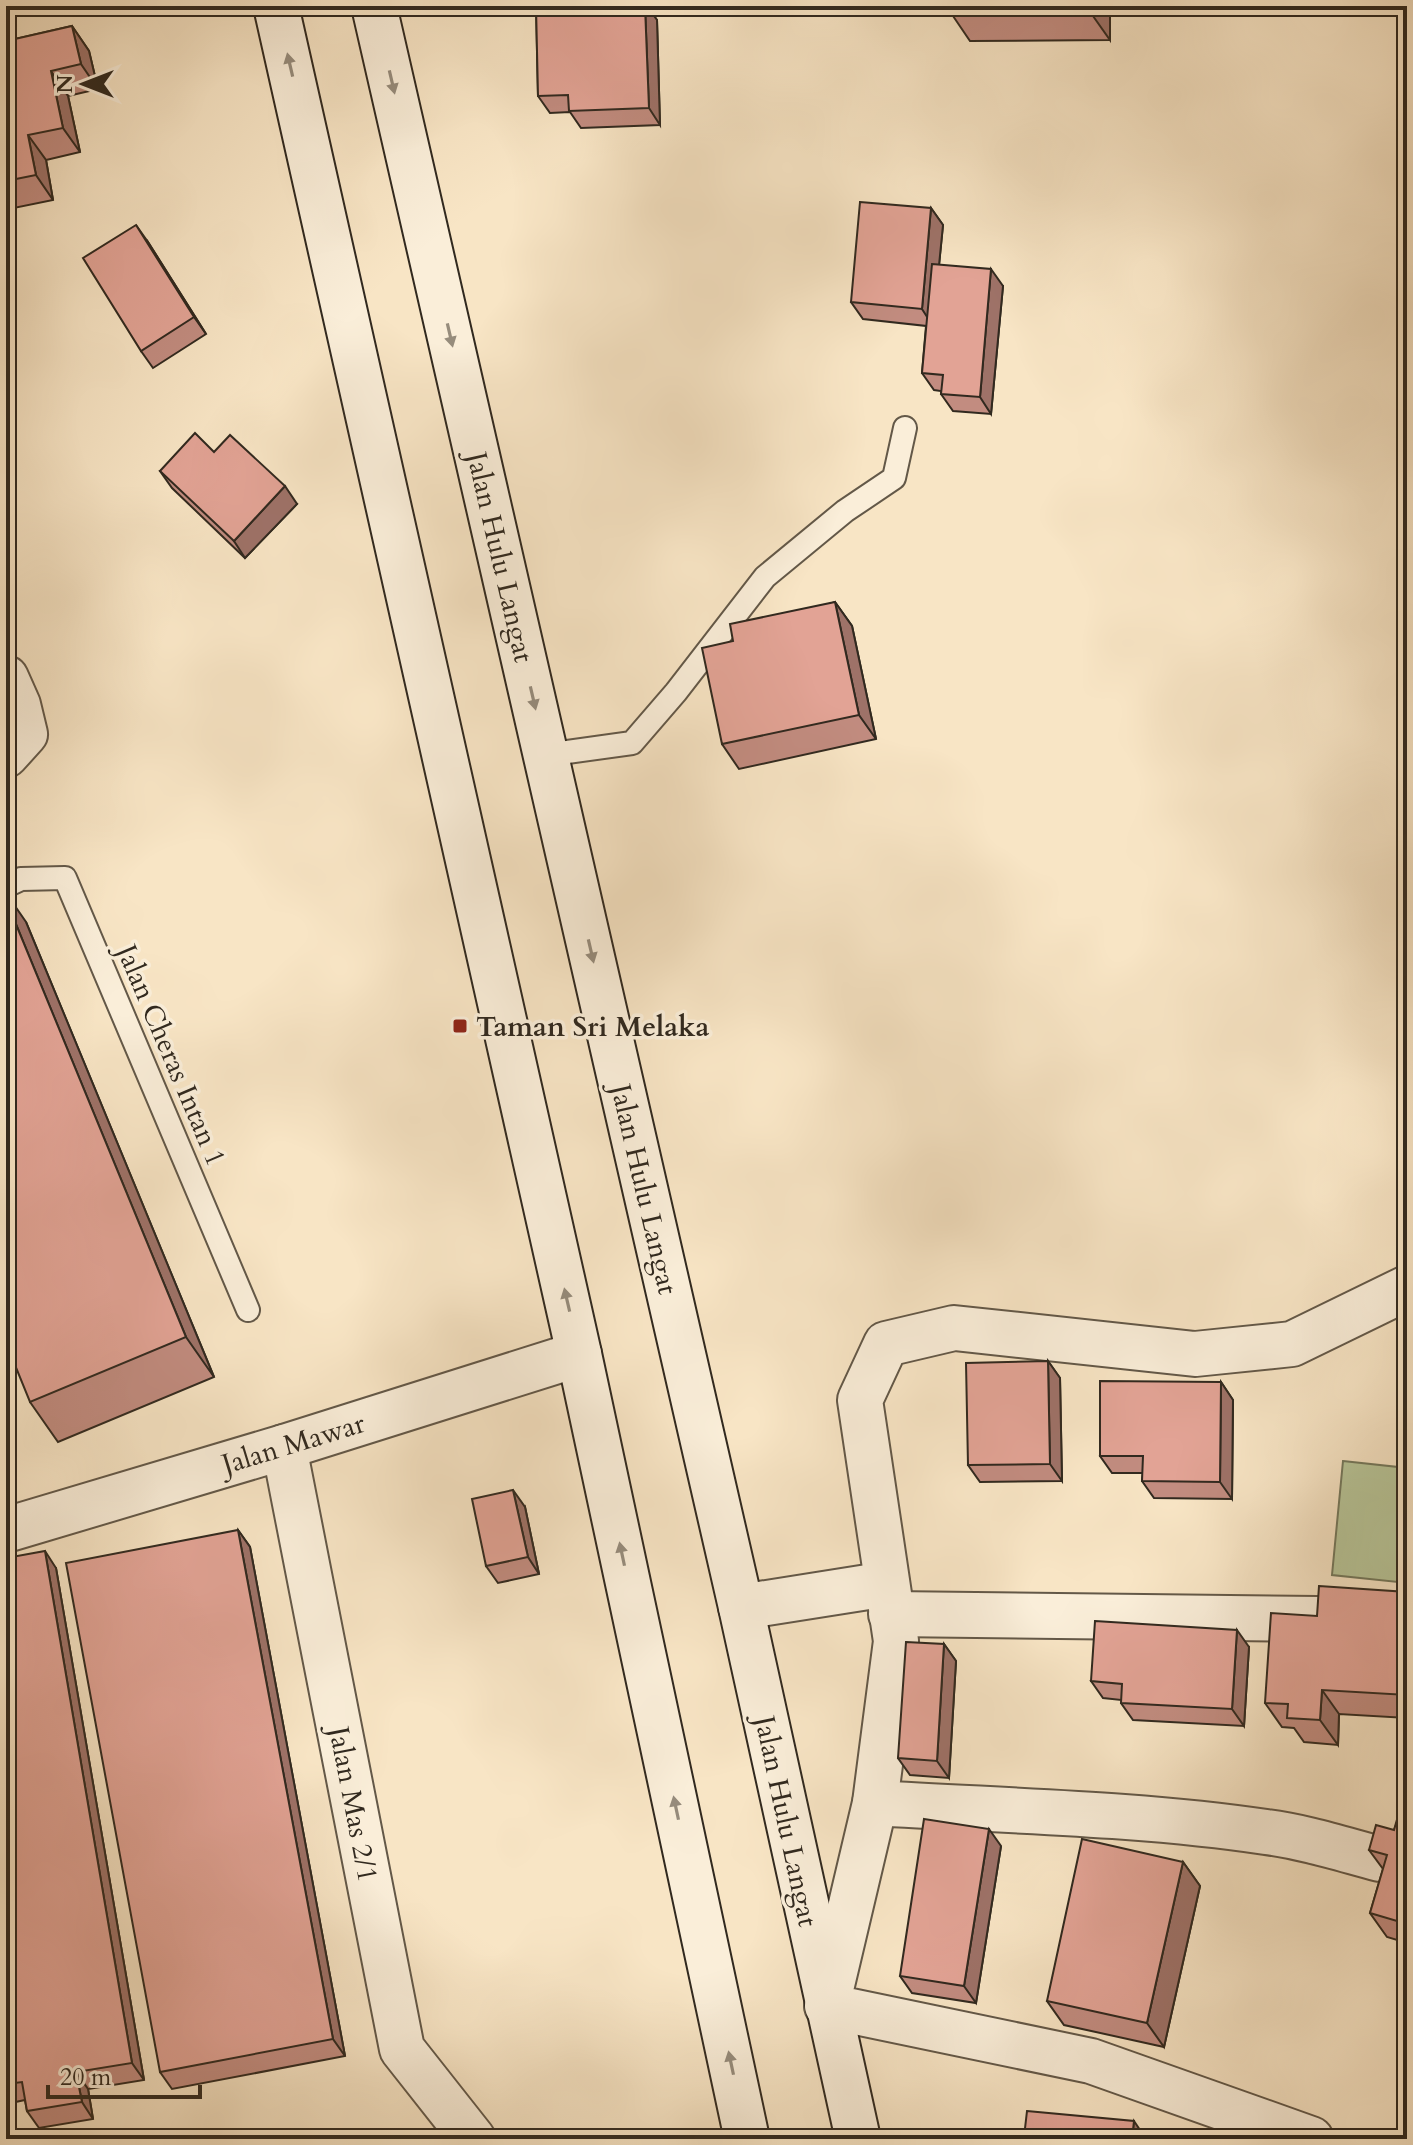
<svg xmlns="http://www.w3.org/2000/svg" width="1413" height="2145" font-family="Cardo,serif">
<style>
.green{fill:#b8c699;stroke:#74785c;stroke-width:2}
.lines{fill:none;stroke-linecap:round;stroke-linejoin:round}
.lane-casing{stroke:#635848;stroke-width:26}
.street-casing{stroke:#635848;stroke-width:48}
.secondary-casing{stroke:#31291f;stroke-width:48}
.lane{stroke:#faeed9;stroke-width:22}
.street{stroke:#faeed9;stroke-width:44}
.secondary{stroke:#faeed9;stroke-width:44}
.wall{fill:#c28c80;stroke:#31291f;stroke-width:2}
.shaded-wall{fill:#9e7268;stroke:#31291f;stroke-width:2}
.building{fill:#e2a395;stroke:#31291f;stroke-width:2}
.oneway{fill:#968c7c}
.poi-dot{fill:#8f2418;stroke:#faeed9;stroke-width:3}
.labels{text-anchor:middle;stroke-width:7;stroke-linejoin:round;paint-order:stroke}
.street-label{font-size:28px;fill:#31291f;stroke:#faeed9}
.poi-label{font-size:28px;font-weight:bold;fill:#31291f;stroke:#faeed9;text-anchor:start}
</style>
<rect width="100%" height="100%" fill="#f8e5c5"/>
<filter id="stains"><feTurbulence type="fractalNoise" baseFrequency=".0025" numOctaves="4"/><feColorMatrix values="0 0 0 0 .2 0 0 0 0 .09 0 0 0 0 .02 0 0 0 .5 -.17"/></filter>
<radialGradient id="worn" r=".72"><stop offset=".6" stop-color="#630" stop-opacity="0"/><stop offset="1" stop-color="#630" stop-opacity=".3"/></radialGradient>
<path class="green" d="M 1343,1461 L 1407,1468 L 1407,1583 L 1332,1575 Z"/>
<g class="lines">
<g class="lane-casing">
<g id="lane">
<path d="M 546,755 L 632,743 L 676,692 L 765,577 L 845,511 L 894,478 L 905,428"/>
<path d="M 6,886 L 21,879 L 65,878 L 248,1310"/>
</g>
</g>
<g class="street-casing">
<g id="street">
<path d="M 6,678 L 18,705 L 25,734 L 6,755"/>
<path d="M 284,1447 L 402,2049 L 473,2139"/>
<path d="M 6,1530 L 284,1447 L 579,1354"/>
<path d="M 741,1607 L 887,1584"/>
<path d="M 891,1614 L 1317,1619"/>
<path d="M 875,1803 C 1003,1811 1139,1813 1266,1832 C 1305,1837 1342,1849 1380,1859"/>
<path d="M 1311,2139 L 1091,2061 L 827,2006 L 875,1803 L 896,1641 L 860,1400 L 886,1344 L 954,1328 L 1195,1354 L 1292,1344 L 1407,1288"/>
</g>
</g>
<g class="secondary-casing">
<g id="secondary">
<path d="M 276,6 L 579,1354 L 747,2139"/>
<path d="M 374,6 L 741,1607 L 858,2139"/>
</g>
</g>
<use href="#lane" class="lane"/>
<use href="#street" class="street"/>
<use href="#secondary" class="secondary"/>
</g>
<g class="wall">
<path d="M 536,6 L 647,6 L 657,20 L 660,125 L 581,128 L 570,112 L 550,113 L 538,96 Z"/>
<path d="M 1110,6 L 1110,40 L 970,41 L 953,16 Z"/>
<path d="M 72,26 L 89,51 L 98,89 L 68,96 L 80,152 L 46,160 L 53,200 L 9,209 L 6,205 L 6,41 Z"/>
<path d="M 931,208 L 943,225 L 939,265 L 1003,286 L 991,414 L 953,411 L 941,394 L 941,391 L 934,390 L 922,373 L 926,326 L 863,319 L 851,302 Z"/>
<path d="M 148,242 L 206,334 L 153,368 L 141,351 Z"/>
<path d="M 214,452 L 297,504 L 245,558 L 172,488 L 160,471 Z"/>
<path d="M 835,602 L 852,626 L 876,739 L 739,769 L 722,744 L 733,641 Z"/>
<path d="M 26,922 L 214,1377 L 58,1442 L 30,1402 Z"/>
<path d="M 1048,1361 L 1060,1378 L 1062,1481 L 980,1482 L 968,1465 Z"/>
<path d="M 1221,1382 L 1233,1400 L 1232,1499 L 1154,1498 L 1142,1481 L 1143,1473 L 1112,1473 L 1100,1456 Z"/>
<path d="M 525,1507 L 539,1574 L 498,1583 L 486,1566 Z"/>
<path d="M 238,1530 L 250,1547 L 345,2056 L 172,2089 L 160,2072 Z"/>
<path d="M 6,1558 L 56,1568 L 144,2080 L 88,2089 L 93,2119 L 39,2128 L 27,2111 L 25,2100 L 6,2104 Z"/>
<path d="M 1407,1592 L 1407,1718 L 1339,1714 L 1338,1745 L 1304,1742 L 1294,1728 L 1282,1727 L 1265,1703 L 1317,1616 Z"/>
<path d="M 944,1644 L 956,1661 L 949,1778 L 910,1775 L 898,1758 Z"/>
<path d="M 1249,1647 L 1244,1726 L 1133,1720 L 1121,1703 L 1122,1700 L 1103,1698 L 1091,1681 Z"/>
<path d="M 1407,1796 L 1407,1943 L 1387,1937 L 1370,1913 L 1383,1869 L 1369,1850 L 1394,1830 Z"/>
<path d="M 1001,1846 L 976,2003 L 912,1993 L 900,1976 Z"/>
<path d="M 1183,1862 L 1200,1886 L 1164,2047 L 1064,2025 L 1047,2001 Z"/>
</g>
<g class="shaded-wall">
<path d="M 645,6 L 647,6 L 657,20 L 660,125 L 649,108 Z"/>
<path d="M 1093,6 L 1110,6 L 1110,40 L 1093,16 Z"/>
<path d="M 72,26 L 89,51 L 98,89 L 81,64 Z"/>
<path d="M 51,71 L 68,96 L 80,152 L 63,128 Z"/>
<path d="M 28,135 L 46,160 L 53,200 L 36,175 Z"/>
<path d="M 931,208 L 943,225 L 933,326 L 922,309 Z"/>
<path d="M 136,225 L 148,242 L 206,334 L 194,317 Z"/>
<path d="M 991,269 L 1003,286 L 991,414 L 980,397 Z"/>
<path d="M 285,486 L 297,504 L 245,558 L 234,541 Z"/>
<path d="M 835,602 L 852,626 L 876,739 L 859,715 Z"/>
<path d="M 6,893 L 26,922 L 214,1377 L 186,1337 L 6,900 Z"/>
<path d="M 1048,1361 L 1060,1378 L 1062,1481 L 1050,1464 Z"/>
<path d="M 1221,1382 L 1233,1400 L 1232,1499 L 1220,1482 Z"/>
<path d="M 513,1490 L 525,1507 L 539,1574 L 528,1557 Z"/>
<path d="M 238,1530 L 250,1547 L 345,2056 L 333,2039 Z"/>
<path d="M 45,1551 L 56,1568 L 144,2080 L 132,2063 Z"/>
<path d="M 1237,1630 L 1249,1647 L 1244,1726 L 1232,1709 Z"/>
<path d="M 944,1644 L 956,1661 L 949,1778 L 937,1761 Z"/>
<path d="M 1322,1690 L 1339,1714 L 1338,1745 L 1320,1720 Z"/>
<path d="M 989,1829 L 1001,1846 L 976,2003 L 964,1986 Z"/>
<path d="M 1183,1862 L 1200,1886 L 1164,2047 L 1147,2023 Z"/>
<path d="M 76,2072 L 88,2089 L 93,2119 L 82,2102 Z"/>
<path d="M 1134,2121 L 1146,2139 L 1132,2139 Z"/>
</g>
<g class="building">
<path d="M 536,6 L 645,6 L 649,108 L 569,111 L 568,95 L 538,96 Z"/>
<rect x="953" y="6" width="140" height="10"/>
<path d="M 72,26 L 81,64 L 51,71 L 63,128 L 28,135 L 36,175 L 6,181 L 6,41 Z"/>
<path d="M 860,202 L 931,208 L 922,309 L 851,302 Z"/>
<path d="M 136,225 L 194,317 L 141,351 L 83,258 Z"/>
<path d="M 932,264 L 991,269 L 980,397 L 941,394 L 943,375 L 922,373 Z"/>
<path d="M 195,433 L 214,452 L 230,435 L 285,486 L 234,541 L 160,471 Z"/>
<path d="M 835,602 L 859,715 L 722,744 L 702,648 L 733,641 L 730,624 Z"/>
<path d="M 6,900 L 186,1337 L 30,1402 L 6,1343 Z"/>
<path d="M 1048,1361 L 1050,1464 L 968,1465 L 966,1363 Z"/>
<path d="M 1100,1381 L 1221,1382 L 1220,1482 L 1142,1481 L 1143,1456 L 1100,1456 Z"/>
<path d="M 513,1490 L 528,1557 L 486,1566 L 472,1499 Z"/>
<path d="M 238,1530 L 333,2039 L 160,2072 L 66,1563 Z"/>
<path d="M 45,1551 L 132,2063 L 76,2072 L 82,2102 L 27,2111 L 22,2082 L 6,2084 L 6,1558 Z"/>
<path d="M 1319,1586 L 1407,1592 L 1407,1695 L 1322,1690 L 1320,1720 L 1287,1718 L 1288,1704 L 1265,1703 L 1271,1613 L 1317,1616 Z"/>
<path d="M 1095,1621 L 1237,1630 L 1232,1709 L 1121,1703 L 1122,1684 L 1091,1681 Z"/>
<path d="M 906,1642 L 944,1644 L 937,1761 L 898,1758 Z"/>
<path d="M 1404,1795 L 1407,1796 L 1407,1924 L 1370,1913 L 1387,1855 L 1369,1850 L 1376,1825 L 1394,1830 Z"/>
<path d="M 924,1819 L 989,1829 L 964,1986 L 900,1976 Z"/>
<path d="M 1082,1839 L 1183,1862 L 1147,2023 L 1047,2001 Z"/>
<path d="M 1027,2111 L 1134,2121 L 1132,2139 L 994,2139 L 995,2133 L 1024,2137 Z"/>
</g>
<defs><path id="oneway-solid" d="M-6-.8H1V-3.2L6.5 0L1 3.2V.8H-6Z" transform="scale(2)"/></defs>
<g class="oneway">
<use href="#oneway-solid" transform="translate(290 65) rotate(-103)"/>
<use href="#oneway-solid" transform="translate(392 82) rotate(77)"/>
<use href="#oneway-solid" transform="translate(450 335) rotate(77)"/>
<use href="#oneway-solid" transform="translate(533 698) rotate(77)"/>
<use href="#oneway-solid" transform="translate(591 951) rotate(77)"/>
<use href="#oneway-solid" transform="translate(567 1300) rotate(-103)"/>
<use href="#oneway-solid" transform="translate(622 1554) rotate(-102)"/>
<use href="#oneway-solid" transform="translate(676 1808) rotate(-102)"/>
<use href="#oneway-solid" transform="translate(731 2063) rotate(-102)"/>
</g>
<rect class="poi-dot" x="452" y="1018" width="16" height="16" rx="4"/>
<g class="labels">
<g class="street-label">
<text transform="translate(501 557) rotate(77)" y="10">Jalan Hulu Langat</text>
<text transform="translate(172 1055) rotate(67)" y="10">Jalan Cheras Intan 1</text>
<text transform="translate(645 1189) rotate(77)" y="10">Jalan Hulu Langat</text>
<text transform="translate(293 1443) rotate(-17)" y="10">Jalan Mawar</text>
<text transform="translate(354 1804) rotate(79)" y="10">Jalan Mas 2/1</text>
<text transform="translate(787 1821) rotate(78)" y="10">Jalan Hulu Langat</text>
</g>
<g class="poi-label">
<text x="476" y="1036">Taman Sri Melaka</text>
</g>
</g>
<rect width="1413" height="2145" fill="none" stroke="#f8e5c5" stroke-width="32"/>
<rect x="8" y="8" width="1397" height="2129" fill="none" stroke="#31291f" stroke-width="4"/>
<rect x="16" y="16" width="1381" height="2113" fill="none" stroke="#31291f" stroke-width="2"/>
<g transform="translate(84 84) rotate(270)" stroke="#faeed9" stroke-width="6" paint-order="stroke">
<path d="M0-6L14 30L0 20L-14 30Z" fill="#31291f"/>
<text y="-12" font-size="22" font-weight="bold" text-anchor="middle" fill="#31291f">N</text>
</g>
<path d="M48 2085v12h152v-12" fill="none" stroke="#31291f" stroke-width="4"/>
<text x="60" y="2085" font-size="24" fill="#31291f" stroke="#faeed9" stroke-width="6" paint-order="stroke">20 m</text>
<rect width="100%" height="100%" filter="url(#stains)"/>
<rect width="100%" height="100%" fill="url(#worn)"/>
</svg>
